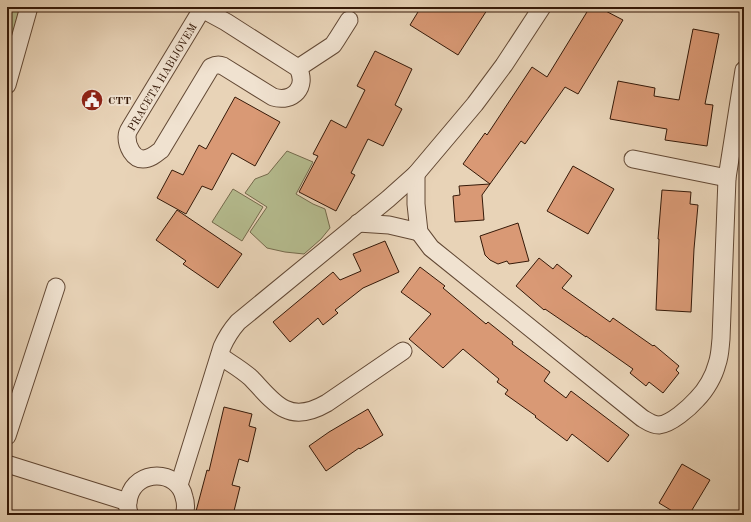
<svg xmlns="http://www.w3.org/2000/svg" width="751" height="522" font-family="'Old Standard TT',serif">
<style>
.green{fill:#b5bc8f;stroke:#756a4c}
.building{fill:#d99975;stroke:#351908}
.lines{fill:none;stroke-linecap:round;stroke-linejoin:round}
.minor-casing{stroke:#624834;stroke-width:19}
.minor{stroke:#f0e2d0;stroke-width:17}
.labels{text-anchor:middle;stroke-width:4;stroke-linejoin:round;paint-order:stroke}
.street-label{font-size:11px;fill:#351908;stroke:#f0e2d0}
.poi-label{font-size:11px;font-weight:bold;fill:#351908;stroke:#f0e2d0;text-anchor:start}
</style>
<rect width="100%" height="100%" fill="#e8d3b7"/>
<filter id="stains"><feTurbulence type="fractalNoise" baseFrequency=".005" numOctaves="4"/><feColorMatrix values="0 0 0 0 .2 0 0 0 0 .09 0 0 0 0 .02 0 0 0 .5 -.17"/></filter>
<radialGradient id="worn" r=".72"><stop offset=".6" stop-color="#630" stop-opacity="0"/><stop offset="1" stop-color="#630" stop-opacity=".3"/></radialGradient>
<g class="green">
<path d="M 7,7 L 20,7 L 7,55 Z"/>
<path d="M 287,151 L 313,162 L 296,194 L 313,204 L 325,209 L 330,228 L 321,239 L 304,254 L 285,252 L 267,248 L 250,232 L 267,207 L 245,193 L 255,179 L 268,174 Z"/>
<path d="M 233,189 L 263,207 L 242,241 L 212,222 Z"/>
</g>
<g class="building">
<path d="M 421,7 L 489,7 L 458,55 L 410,25 Z"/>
<path d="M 590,7 L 598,7 L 623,20 L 578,94 L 565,87 L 525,144 L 521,141 L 482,195 L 484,220 L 455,222 L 453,196 L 460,195 L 459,186 L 490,184 L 463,164 L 485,133 L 487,135 L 532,67 L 547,77 Z"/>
<path d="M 693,29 L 719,34 L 705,104 L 713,105 L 707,146 L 665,140 L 667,129 L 610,119 L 618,81 L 655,88 L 654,96 L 679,100 Z"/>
<path d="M 375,51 L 412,69 L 395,105 L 402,109 L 383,146 L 368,139 L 351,173 L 355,175 L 336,211 L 299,192 L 318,156 L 313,154 L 331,120 L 346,128 L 365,90 L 357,86 Z"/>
<path d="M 235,97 L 280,122 L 255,166 L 232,153 L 212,190 L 202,186 L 186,214 L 157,198 L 172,170 L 183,175 L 199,145 L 206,149 Z"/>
<path d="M 573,166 L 614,189 L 588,234 L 547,211 Z"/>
<path d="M 662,190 L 691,192 L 690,204 L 698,205 L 694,249 L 691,312 L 656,310 L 659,239 L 658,239 Z"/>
<path d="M 177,210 L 242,254 L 218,288 L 183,264 L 186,261 L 156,240 Z"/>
<path d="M 518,223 L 529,261 L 509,264 L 507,261 L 498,264 L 490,260 L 485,255 L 480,236 Z"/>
<path d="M 385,241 L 399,272 L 363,288 L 335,310 L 338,313 L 323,325 L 318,318 L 290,342 L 273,322 L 333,272 L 340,280 L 361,271 L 353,254 Z"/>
<path d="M 539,258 L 553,269 L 557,264 L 572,276 L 562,288 L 610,322 L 613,318 L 653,346 L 654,345 L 679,366 L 676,370 L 679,373 L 663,393 L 649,382 L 646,386 L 630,373 L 633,369 L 586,336 L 586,337 L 545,309 L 544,310 L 516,286 Z"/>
<path d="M 420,267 L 445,286 L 443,288 L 486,324 L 488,322 L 513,342 L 512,344 L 550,372 L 544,381 L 566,398 L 571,391 L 629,435 L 608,462 L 572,434 L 567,441 L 535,417 L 536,416 L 505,394 L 508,390 L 497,382 L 499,379 L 463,349 L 443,368 L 409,339 L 431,314 L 401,292 Z"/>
<path d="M 224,407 L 252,414 L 249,426 L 256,428 L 248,462 L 239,459 L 232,485 L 240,487 L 233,515 L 195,515 L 207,470 L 209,471 Z"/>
<path d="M 368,409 L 383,435 L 360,449 L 359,448 L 326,471 L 309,446 L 329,432 Z"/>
<path d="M 682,464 L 710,480 L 689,515 L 679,515 L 659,503 Z"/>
</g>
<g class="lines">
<g class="minor-casing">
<g id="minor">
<path d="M 202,9 L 226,22 L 298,68 C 308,87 293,103 273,97 L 223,66 C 218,64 215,65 211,67 L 161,150 C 156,154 150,159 143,159 C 133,159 127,146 127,137 C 127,134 128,131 130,128 L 193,24 L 202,9 L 204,7"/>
<path d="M 298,68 L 333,45 L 337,39 L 349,20"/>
<path d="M 7,85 L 29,7"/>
<path d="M 633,159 L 727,178"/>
<path d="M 416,174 L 416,204 L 419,232 L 431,248 L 642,418 C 647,421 652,425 659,425 C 671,424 689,408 697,399 C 706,390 714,376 717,364 C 720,356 720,348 721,339 L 727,178 L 744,70"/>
<path d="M 358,223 L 389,225 L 419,232"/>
<path d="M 220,356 C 230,363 241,369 251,378 C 260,387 273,404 285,409 C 299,416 315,410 327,403 L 403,351"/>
<path d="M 7,436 L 56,287"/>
<path d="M 7,464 L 128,502"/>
<path d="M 179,485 L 222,347 C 226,338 231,330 238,322 L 388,199 L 416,174 L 475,104 L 504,65 L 542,7"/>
<path d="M 130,515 C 127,509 127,503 129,497 C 136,469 178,469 184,497 C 186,503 186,509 184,515"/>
</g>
</g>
<use href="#minor" class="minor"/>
</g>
<defs>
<g id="civic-disc" transform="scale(1.15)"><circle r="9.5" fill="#8f2418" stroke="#f0e2d0"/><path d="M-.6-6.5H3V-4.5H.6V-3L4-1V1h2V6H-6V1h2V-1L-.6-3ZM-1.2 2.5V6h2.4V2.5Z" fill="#fff"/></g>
</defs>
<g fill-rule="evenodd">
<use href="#civic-disc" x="92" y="100"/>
</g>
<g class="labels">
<g class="street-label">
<text transform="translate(162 77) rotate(-59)" y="4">PRACETA HABIJOVEM</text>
</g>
<g class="poi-label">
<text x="108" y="104">CTT</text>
</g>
</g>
<rect width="751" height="522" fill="none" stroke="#e8d3b7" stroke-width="24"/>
<rect x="8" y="8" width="735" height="506" fill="none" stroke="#351908" stroke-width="2"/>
<rect x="12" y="12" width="727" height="498" fill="none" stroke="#351908"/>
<rect width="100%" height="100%" filter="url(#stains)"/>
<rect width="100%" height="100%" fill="url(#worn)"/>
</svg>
